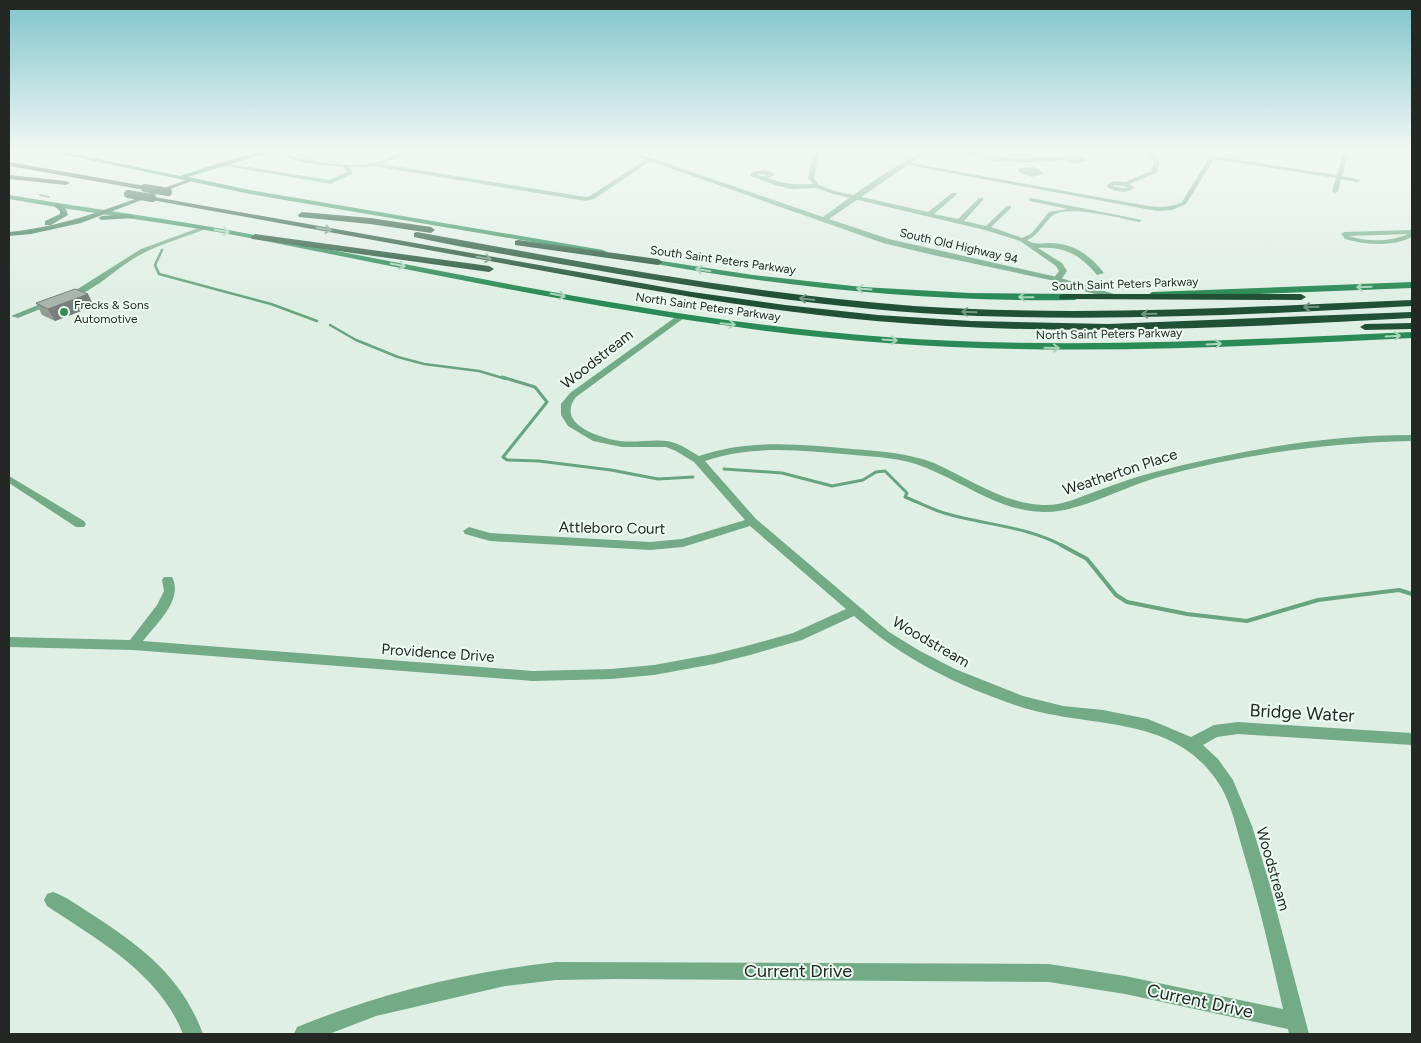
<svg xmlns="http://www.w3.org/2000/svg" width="1421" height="1043" font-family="Figtree,sans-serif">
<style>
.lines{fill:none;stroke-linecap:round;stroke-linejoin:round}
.stream-far3{stroke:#66a57d;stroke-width:2}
.stream-far2{stroke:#66a57d;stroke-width:2.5}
.stream-far1{stroke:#66a57d;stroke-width:3}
.stream{stroke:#66a57d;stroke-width:4}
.minor{fill:#73ab87;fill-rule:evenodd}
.tertiary{fill:#73ab87;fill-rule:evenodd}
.secondary{fill:#2b8b56;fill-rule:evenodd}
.primary{fill:#2a6b45;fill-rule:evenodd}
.motorway{fill:#215135;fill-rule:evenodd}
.motorway-bridge{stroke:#215135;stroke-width:8}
.wall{fill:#909d95}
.shaded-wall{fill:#767f79}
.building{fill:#a8b6ad;stroke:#767f79}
.oneway{stroke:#739581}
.oneway2{stroke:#a9d4bb}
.poi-dot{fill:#38895a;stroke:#edfcf2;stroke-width:2}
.labels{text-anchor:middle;stroke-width:4;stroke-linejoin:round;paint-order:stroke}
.far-street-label{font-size:12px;fill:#232824;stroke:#edfcf2}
.far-poi-label{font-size:12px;fill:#232824;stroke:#edfcf2;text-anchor:start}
.street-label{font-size:15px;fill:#232824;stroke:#edfcf2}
.near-street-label{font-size:18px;fill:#232824;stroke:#edfcf2}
</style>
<rect width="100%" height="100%" fill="#e0efe4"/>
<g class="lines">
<path class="stream-far3" d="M 40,195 L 49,197"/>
<g class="stream-far2">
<path d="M 162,250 L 155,265 L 159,274 L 271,304 L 317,321"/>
<path d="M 330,325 L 356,340 L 398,357 L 424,364 L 479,371 L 506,379"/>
</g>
<g class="stream-far1">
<path d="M 502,377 L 535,387 L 547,402 L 503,457 L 507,460 L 539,461 L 611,470 L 658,479 L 693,477"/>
<path d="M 724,469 L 782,473 L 832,486 L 863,480 L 876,472 L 885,471 L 907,493 L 905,497 C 918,502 931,509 944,513 C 984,525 1027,526 1063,546"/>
</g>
<path class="stream" d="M 1061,545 L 1087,559 L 1116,595 L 1127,602 L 1187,614 L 1247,621 L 1318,600 L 1399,590 L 1412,594"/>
<g class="minor">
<path d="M 270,149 C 303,160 343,170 378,162 C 392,158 404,149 419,149 L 381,164 L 586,197 L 590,196 L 647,159 L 652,160 L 594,199 L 586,201 L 373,166 L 350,167 L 353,173 L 331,184 L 226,166 L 229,164 L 330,180 L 347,172 L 343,167 L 306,163 L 268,152 Z"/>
<path d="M 814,149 L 820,149 L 814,178 L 819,185 L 835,191 L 928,212 L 952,193 L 956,193 L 956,195 L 934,214 L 958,219 L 979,198 L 983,198 L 983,200 L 964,221 L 986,226 L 1007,206 L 1011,206 L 1011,208 L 991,227 L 1022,238 L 1031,234 L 1049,212 L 1068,209 L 1029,201 L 1029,199 L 1031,198 L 1142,220 L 1139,222 C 1120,218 1066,204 1052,216 C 1042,225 1039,235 1027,240 C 1034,245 1041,243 1050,243 C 1073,243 1090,255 1104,273 L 1097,275 C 1080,255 1065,246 1038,248 L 1062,263 L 1067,271 L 1060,281 L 1057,281 L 1053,279 L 1059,271 L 1056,266 L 1020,241 L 985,230 L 833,194 L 816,188 L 791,189 L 775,185 L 750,176 L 751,173 C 760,170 768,168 775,175 L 768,178 C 783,184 796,185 813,184 L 808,178 ZM 760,174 L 768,175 L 763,176 L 756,175 Z"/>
<path d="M 955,149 L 1011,158 L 1062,157 L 1074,154 L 1087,160 L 1075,164 L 1066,160 C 1033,163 984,166 955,149 Z"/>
<path d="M 1142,149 L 1146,149 L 1160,162 L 1156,173 L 1130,184 L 1134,188 C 1126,194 1116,192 1107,187 L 1107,185 L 1113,181 L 1125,182 L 1151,171 L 1154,162 ZM 1114,185 L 1124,186 L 1127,188 L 1120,188 L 1113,186 Z"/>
<path d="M 1188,149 L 1196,149 L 1213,156 L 1337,175 L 1344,149 L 1350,149 L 1342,176 L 1361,180 L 1358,182 L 1341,179 L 1338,191 L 1335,193 L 1332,191 L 1336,178 L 1214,159 L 1186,204 L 1172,210 L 1157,211 L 902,164 L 905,162 L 1142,205 C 1155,207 1169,209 1182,202 L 1209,158 Z"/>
<path d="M 1034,167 L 1044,173 L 1032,177 L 1018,172 L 1020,168 Z"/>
<path d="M 204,226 L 206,227 L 206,229 C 183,238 159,244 138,256 C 115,269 95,291 69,299 L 65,297 L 141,249 Z"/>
<path d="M 1412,230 L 1412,237 C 1391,247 1367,245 1345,239 L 1341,234 L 1344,232 ZM 1408,234 C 1391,242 1367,242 1349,236 Z"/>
<path d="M 48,301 L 55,303 L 18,318 L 11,316 Z"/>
<path d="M 677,316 L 684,318 L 576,397 C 555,424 600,438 620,441 C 636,443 652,439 667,441 C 679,443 689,450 699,456 C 749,439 800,444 852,449 C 880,451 908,453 934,463 C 970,479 1002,503 1043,505 C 1062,506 1080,497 1097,491 C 1116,484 1135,477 1155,472 C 1239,450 1325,435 1412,435 L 1412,441 C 1326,443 1242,454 1159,477 C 1126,486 1075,514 1043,512 C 999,511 965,483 924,467 C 902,458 878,457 854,455 C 804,451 753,444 705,461 L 756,519 L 889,632 L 920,651 L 955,669 L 1023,696 L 1063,706 L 1103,710 L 1148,719 L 1191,737 L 1214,725 L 1238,722 L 1412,733 L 1412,745 L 1238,734 L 1217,737 L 1203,745 L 1218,759 L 1233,780 L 1252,826 L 1269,882 L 1309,1034 L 1289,1034 L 1288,1029 L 1125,994 L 1049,982 L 618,979 L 556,980 L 505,986 L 376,1016 L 329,1034 L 294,1034 L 297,1027 C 380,993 467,972 556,962 L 1049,964 L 1125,976 L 1283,1009 C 1271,956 1259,903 1243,851 C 1237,831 1232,806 1221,787 C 1176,712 1090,730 1018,706 C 956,685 903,659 854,616 L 802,640 L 750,655 L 714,664 L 654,675 L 611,679 L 533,681 L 133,650 L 9,647 L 9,637 L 130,640 L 157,605 L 164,591 L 162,580 L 164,577 L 172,577 C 184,599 156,624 143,641 L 533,671 L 611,669 L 654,665 L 714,654 L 750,645 L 793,633 L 846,609 L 750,526 L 683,547 L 650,550 L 490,541 L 465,534 L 463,531 L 469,527 L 490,533 L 650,542 L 682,539 L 745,520 L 694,462 L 676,451 L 666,447 L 622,447 L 593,441 L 568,426 L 561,415 L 561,404 L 570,393 Z"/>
<path d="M 9,476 L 84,521 L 86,524 L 84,527 L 76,527 L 9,483 Z"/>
<path d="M 53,892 C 67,897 80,907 93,915 C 142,947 182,977 203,1034 L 183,1034 C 159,973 99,941 47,906 L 44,900 L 47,894 Z"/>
</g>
<g class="tertiary">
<path d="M 616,149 L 625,149 L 823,217 C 848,200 912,149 940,149 L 918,158 L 829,219 L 889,239 L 1057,277 L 1121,296 L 1117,299 L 1087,292 L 1055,281 L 933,255 L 883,243 Z"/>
<path d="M 1114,149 L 1168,149 L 1165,151 L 1117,151 Z"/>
</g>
<g class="secondary">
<path d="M 38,149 L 50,149 L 180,176 L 232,159 L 270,149 L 281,149 L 188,177 L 250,190 L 603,250 L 607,252 L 603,254 L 250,194 Z"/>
<path d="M 9,195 C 91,209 173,219 255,235 C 464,275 673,321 886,337 C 1061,350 1237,340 1412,332 L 1412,338 C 1237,347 1061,356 886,343 C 673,327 464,280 255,239 C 173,223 91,214 9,199 Z"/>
<path d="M 642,258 L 753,275 L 862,287 L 970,293 L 1075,294 L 1079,297 L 1075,300 C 931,302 787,288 645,262 L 641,260 Z"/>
<path d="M 1412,282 L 1412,288 L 1152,298 L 1148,295 L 1152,292 Z"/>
</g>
<g class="primary">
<path d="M 189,179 L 194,180 L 81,223 L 31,234 L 9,236 L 9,232 C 72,226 130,200 189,179 Z"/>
<path d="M 54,204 L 58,204 L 66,209 L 68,215 L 51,225 L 45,225 L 45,221 L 60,214 L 60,211 L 54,206 Z"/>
<path d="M 130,214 L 134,216 L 133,218 L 102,220 L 98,218 L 102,216 Z"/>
</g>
<g class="motorway">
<path d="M 9,162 L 145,186 L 149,188 L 145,190 L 9,166 Z"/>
<path d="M 9,175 L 66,181 L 70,183 L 66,185 L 9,179 Z"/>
<path d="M 149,196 L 692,292 L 785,305 L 878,315 L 971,321 L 1108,324 L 1412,312 L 1412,318 C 1234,328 1055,337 876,321 C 755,310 636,288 517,266 C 395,244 274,222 152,200 L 149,200 Z"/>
<path d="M 302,212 L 370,218 L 431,227 L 435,230 L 431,233 L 370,224 L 299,217 L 298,215 Z"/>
<path d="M 417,232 C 582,262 747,294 914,306 C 1080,317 1246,307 1412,300 L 1412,306 C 1268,314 1123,321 978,316 C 844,311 710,290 578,267 C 523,257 468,249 414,237 L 414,233 Z"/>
<path d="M 255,234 L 489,266 L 494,269 L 489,272 L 252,239 L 251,237 Z"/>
<path d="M 518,240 L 658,259 L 663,262 L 658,265 L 515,245 L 515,241 Z"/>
<path d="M 1064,294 L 1301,294 L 1306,297 L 1301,300 L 1060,299 L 1059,297 L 1060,295 Z"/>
<path d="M 1412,323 L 1412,329 L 1365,330 L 1360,327 L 1365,324 Z"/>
</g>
<g class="motorway-bridge">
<path d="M 145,188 L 168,192"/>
<path d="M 128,194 L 152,198"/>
</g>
</g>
<path class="wall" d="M 36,303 L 94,306 L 55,321 L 42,315 Z"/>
<path class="shaded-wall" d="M 88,294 L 94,306 L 55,321 L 48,309 Z"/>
<path class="building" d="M 75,289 L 88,294 L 48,309 L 36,303 Z"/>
<defs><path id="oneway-shaft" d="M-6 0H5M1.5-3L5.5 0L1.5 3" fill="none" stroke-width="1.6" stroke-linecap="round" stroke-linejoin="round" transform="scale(1.25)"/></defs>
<g class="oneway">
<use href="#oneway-shaft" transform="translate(324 229) rotate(10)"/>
<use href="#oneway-shaft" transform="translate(484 258) rotate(10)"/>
<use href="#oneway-shaft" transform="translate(807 299) rotate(-173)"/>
<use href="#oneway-shaft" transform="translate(1311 307) rotate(178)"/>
<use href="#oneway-shaft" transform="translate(969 312) rotate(-178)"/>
<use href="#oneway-shaft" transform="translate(1149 314) rotate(179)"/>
</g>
<g class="oneway2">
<use href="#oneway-shaft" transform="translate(222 231) rotate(9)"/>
<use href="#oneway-shaft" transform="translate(398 265) rotate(11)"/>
<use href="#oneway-shaft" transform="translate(703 270) rotate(-171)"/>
<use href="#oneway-shaft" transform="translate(1364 287) rotate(178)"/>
<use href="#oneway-shaft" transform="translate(864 289) rotate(-176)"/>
<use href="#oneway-shaft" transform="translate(558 295) rotate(11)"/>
<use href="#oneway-shaft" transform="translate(1026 297) rotate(-179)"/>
<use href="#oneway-shaft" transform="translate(728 324) rotate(6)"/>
<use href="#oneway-shaft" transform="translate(1393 336) rotate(-3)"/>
<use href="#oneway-shaft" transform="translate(890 340) rotate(4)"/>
<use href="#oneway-shaft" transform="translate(1214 344) rotate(-3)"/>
<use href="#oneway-shaft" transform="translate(1052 348) rotate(1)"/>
</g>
<linearGradient id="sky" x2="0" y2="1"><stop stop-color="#7fc4cc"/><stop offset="0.51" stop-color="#f1f8f3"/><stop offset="1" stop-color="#f1f8f3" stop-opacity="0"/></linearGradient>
<rect width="1421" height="295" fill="url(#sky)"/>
<circle class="poi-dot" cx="64" cy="312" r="5"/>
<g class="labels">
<g class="far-street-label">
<text transform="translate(959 246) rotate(13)" y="4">South Old Highway 94</text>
<text transform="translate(723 260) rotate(8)" y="4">South Saint Peters Parkway</text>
<text transform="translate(1125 284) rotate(-2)" y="4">South Saint Peters Parkway</text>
<text transform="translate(708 307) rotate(8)" y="4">North Saint Peters Parkway</text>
<text transform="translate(1109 334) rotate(-1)" y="4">North Saint Peters Parkway</text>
</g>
<g class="far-poi-label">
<text x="74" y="309">Frecks &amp; Sons<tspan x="74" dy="14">Automotive</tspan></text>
</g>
<g class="street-label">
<text transform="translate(597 359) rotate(-38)" y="5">Woodstream</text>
<text transform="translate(1120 472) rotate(-18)" y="5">Weatherton Place</text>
<text transform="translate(612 528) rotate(1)" y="5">Attleboro Court</text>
<text transform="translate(931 642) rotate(30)" y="5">Woodstream</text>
<text transform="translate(438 653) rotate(4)" y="5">Providence Drive</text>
<text transform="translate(1273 869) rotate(74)" y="5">Woodstream</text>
</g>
<g class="near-street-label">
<text transform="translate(1302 713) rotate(3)" y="6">Bridge Water</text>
<text x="798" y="977">Current Drive</text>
<text transform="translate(1200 1001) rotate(12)" y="6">Current Drive</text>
</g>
</g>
<rect width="1421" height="1043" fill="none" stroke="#232824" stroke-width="20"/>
</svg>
